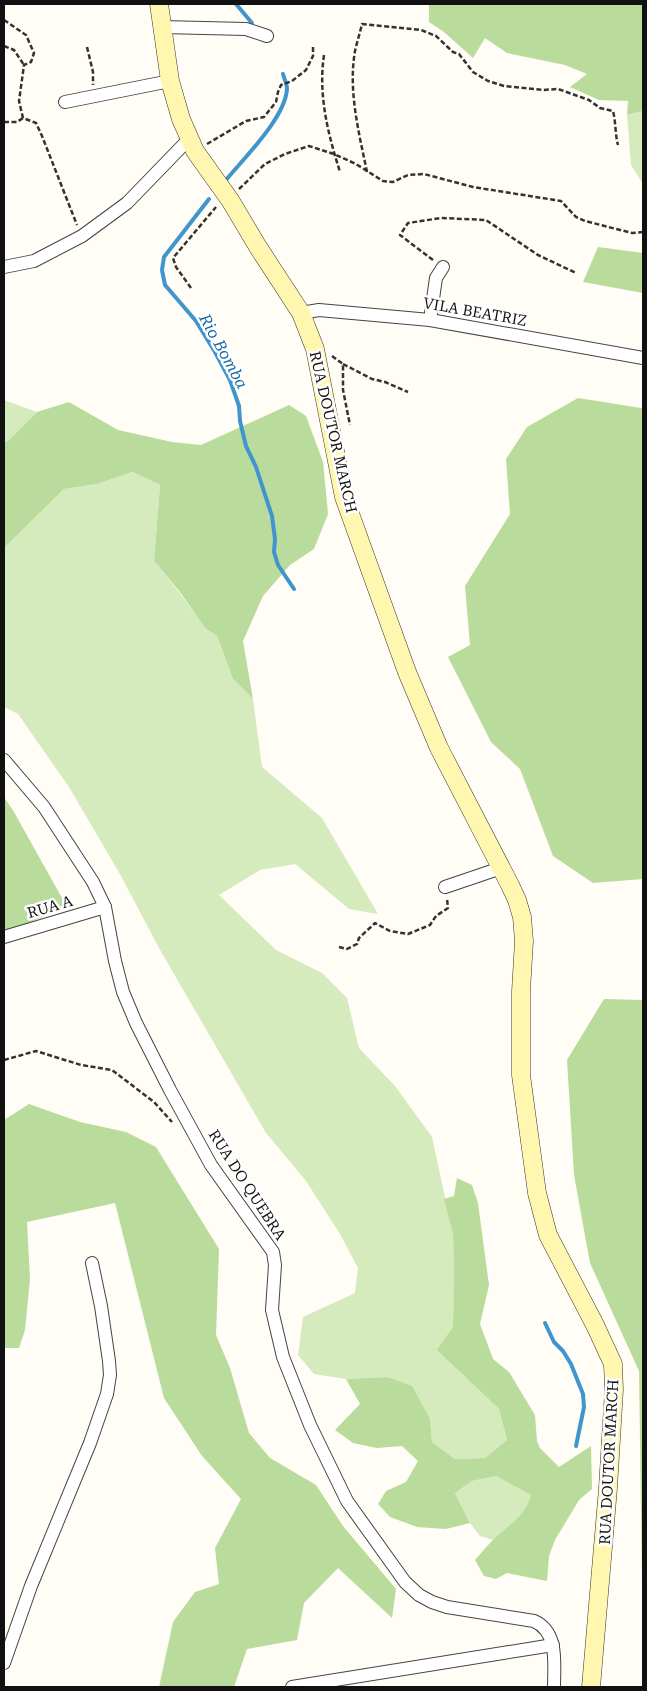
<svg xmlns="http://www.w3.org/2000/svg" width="647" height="1691" font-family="'Roboto Serif',serif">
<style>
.green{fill:#d5ebbd}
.forest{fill:#b9dc9c}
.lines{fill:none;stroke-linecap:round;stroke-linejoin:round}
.stream{stroke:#3f96cf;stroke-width:4}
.minor-casing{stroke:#444;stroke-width:14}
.secondary-casing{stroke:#333;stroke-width:19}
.path{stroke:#333;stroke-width:2.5;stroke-dasharray:5 2.5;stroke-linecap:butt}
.minor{stroke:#fff;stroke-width:12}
.secondary{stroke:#fff6b0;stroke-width:18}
.labels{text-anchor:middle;stroke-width:5;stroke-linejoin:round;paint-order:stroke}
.street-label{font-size:15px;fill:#111;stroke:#fff}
.water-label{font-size:16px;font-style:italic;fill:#1768a6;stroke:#fff}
</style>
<rect width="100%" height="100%" fill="#fffdf5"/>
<g class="green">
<path d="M 643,111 L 643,184 L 631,165 L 627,115 Z"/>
<path d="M 4,400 L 37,412 L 8,441 L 4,442 Z"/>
<path d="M 134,472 L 160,485 L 154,561 L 179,592 L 205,628 L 217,636 L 233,679 L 253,699 L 262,767 L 322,818 L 378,914 L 349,909 L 295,864 L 260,870 L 219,895 L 276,950 L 322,973 L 347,998 L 359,1048 L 395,1086 L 432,1137 L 453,1234 L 454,1269 L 453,1327 L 457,1369 L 499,1409 L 507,1440 L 485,1458 L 455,1459 L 432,1442 L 430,1419 L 387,1377 L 346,1379 L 314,1374 L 298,1355 L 303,1317 L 355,1293 L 358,1268 L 340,1234 L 306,1181 L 266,1133 L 159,948 L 121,876 L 69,787 L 18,714 L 4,707 L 4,548 L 64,489 L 97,484 Z"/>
<path d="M 496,1476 L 532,1495 C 525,1515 509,1527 493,1540 L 480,1536 L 470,1523 L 455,1493 L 472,1481 Z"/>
</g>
<g class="forest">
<path d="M 429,4 L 643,4 L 643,111 L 627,115 L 628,101 L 599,100 L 570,87 L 587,74 L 565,65 L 507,53 L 485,38 L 473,58 L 444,32 L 429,22 Z"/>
<path d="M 598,247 L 643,253 L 643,293 L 583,282 Z"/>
<path d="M 578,398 L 641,408 L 643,410 L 643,879 L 593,883 L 553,856 L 520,769 L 491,742 L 448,657 L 470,645 L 465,586 L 510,514 L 506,459 L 527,427 Z"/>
<path d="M 69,402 L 118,430 L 172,442 L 201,445 L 289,405 L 306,416 L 323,462 L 328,514 L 314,549 L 290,565 L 263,596 L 243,641 L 253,699 L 233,679 L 217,636 L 205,628 L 180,592 L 154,561 L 160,485 L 133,472 L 97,484 L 64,489 L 4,548 L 4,442 L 8,441 L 37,412 Z"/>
<path d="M 4,797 L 14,812 L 67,907 L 4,933 Z"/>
<path d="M 604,999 L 643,1000 L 643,1651 L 639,1371 L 590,1263 L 574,1175 L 567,1060 Z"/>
<path d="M 29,1104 L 80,1122 L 126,1132 L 156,1147 L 219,1249 L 216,1335 L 230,1368 L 249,1433 L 270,1458 L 316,1485 L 343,1526 L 396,1589 L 392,1618 L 338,1568 L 304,1603 L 297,1640 L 247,1649 L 234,1687 L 159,1687 L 173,1622 L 195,1592 L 219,1584 L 215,1548 L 241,1499 L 202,1456 L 164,1398 L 115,1203 L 27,1222 L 30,1279 L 25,1330 L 19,1348 L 4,1348 L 4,1120 Z"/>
<path d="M 457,1178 L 472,1185 L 478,1203 L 489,1285 L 480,1324 L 493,1359 L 509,1372 L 535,1415 L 537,1441 L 540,1448 L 559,1467 L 591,1446 L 592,1489 L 579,1500 L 555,1540 L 549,1556 L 547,1581 L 507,1573 L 496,1579 L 484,1576 L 475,1560 C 481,1553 487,1546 494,1539 C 508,1526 526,1515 531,1495 L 496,1476 L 472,1481 L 455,1493 L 470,1523 L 446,1529 L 417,1527 L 390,1517 L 378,1504 L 386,1491 L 406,1482 L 418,1461 L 402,1446 L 377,1448 L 353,1443 L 335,1430 L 360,1404 L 346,1379 L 387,1377 L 412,1386 L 430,1419 L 432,1442 L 455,1459 L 485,1458 L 507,1440 L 499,1409 L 437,1350 L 453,1327 L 454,1269 L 453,1234 L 444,1199 L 454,1196 Z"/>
</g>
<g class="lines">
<g class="stream">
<path d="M 236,4 L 252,23"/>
<path d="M 226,180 C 245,157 285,118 287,89 C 287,84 284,78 283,74"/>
<path d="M 209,199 L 164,257 L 162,270 L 165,285 L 196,321 L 215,352 L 230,380 L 239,406 L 240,421 L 246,446 L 256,467 L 272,516 L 275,539 L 274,552 L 278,565 L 294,589"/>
<path d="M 545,1323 L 554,1342 L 563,1351 L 571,1364 L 583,1394 L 584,1407 L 576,1446"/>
</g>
<g class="minor-casing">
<g id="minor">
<path d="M 162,27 L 246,29 L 267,36"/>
<path d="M 65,102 L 170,81"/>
<path d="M 4,267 L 34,261 L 82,236 L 127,203 L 189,139"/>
<path d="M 301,313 L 319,310 L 430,320 L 643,358"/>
<path d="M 430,320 L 436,278 L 443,267"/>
<path d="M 4,760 L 44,807 L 93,882 L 105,907 L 115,961 L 123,992 L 136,1023 L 170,1090 L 211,1165 L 273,1252 L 275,1265 L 272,1310 L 283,1357 L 310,1425 L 347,1501 L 405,1582 L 419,1595 L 432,1602 L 447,1607 L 534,1621 C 559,1632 554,1664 554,1687"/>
<path d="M 445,887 L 501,868"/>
<path d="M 4,937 L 105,907"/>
<path d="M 4,1663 L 31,1586 L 90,1443 L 107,1394 L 110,1375 L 109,1361 L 101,1306 L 92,1263"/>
<path d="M 292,1687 L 553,1645"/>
</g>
</g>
<g class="secondary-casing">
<path id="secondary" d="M 159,4 L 170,81 L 181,119 L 195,151 L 230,200 L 258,247 L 301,313 L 315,349 L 344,497 L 407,672 L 439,748 L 510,885 L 517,900 L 522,917 L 524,941 L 521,991 L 521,1075 L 537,1193 L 548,1235 L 595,1325 L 613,1364 L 614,1390 L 608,1488 L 591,1687"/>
</g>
<g class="path">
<path d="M 4,20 L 26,35 L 34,53 L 31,62 L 24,65 L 19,101 L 23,118 L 36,123 L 42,136 L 77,225"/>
<path d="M 4,46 L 14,50 L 24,65"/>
<path d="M 87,47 L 93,72 L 93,85"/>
<path d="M 324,55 C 318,95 328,134 340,172"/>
<path d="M 4,122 L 17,122 L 23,118"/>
<path d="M 207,144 L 246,121 L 264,117 L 276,102 L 278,92 L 281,85 L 292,81 L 306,70 L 313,56 L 313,46"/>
<path d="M 367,172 C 359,133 348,91 355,51 C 357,42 360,33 362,24 L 421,30 L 436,36 L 453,52 L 459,54 L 473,72 L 488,81 L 504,86 L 543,90 L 558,89 L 589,100 L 600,108 L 613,111 C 616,123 615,134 618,145"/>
<path d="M 239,189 L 265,164 L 285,154 L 309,146 L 334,154 L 356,164 L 383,181 L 393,182 L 408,175 L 424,174 L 473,187 L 561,201 L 576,217 L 585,221 L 632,233 L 643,232"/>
<path d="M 433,260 L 400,235 L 408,223 L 441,218 L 486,220 L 538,255 L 576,273"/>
<path d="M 191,288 L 176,267 L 173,258 L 216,207"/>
<path d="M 332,356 L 343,364 L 343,390 L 350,425"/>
<path d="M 343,364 L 372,379 L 385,382 L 408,392"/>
<path d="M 339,947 L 347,949 L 357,944 L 359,938 L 375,923 L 390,931 L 408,934 L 430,925 L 436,916 L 448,908 L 447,899"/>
<path d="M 4,1060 L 36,1051 L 81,1065 L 112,1070 L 154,1102 L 172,1122"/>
</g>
<use href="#minor" class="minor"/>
<use href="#secondary" class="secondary"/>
</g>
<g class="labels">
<g class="street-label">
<text transform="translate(475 312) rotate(10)" y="5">VILA BEATRIZ</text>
<text transform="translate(333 432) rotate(77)" y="5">RUA DOUTOR MARCH</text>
<text transform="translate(50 907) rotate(-16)" y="5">RUA A</text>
<text transform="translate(247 1185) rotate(57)" y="5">RUA DO QUEBRA</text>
<text transform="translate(609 1462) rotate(-87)" y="5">RUA DOUTOR MARCH</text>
</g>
<g class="water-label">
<text transform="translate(224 351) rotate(61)" y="6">Rio Bomba</text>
</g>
</g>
<rect width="647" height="1691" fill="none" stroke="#111111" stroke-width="10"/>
</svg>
